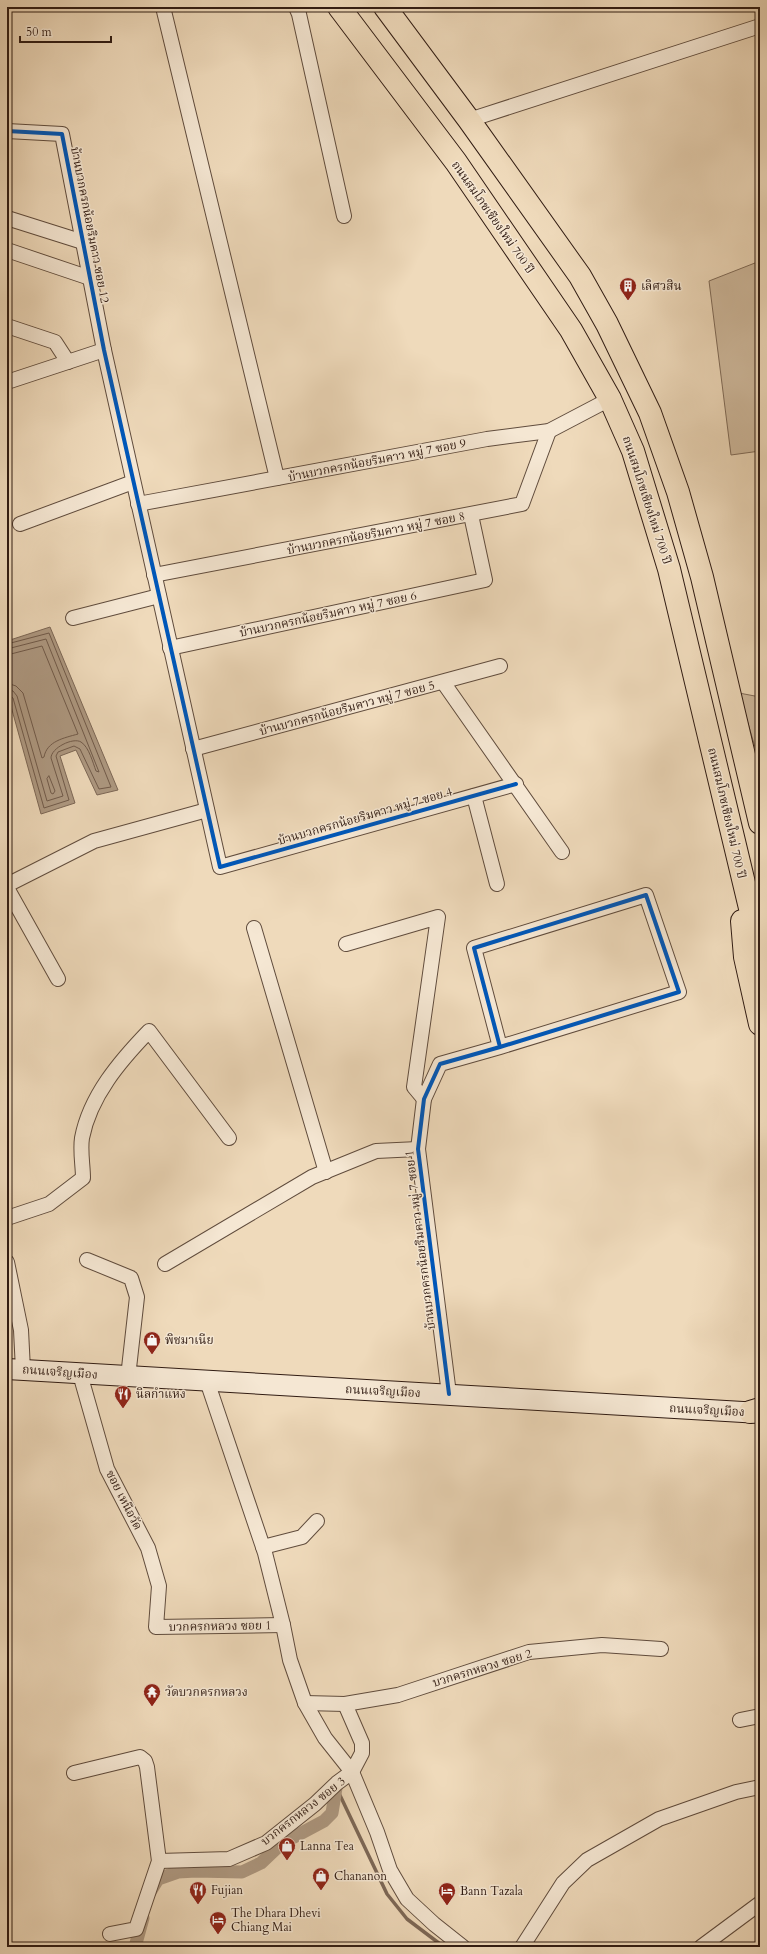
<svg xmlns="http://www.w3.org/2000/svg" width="767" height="1954" font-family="Cardo,'Noto Serif Thai',serif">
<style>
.green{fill:#cfba9e;stroke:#806b58}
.water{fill:#ae9982;stroke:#7c6756}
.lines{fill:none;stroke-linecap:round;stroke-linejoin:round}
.shore{stroke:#705a4a;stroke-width:1}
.stream{stroke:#7c6756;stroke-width:3.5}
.canal{stroke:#ae9982;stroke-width:13}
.street-casing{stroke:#604c3d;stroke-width:16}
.secondary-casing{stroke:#311c13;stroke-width:22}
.primary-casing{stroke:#311c13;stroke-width:24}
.street{stroke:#f5e7d3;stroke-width:14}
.secondary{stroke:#f5e7d3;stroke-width:20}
.primary{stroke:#efdabb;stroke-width:22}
.cycleway-casing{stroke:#f5e7d3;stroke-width:6}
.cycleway{stroke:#0057b8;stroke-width:4}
.labels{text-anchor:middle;stroke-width:3;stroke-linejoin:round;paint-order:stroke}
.street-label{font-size:12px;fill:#311c13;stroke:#f5e7d3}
.poi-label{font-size:12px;fill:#311c13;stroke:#f5e7d3;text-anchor:start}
</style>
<rect width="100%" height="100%" fill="#efdabb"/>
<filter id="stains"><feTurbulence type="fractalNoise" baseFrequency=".005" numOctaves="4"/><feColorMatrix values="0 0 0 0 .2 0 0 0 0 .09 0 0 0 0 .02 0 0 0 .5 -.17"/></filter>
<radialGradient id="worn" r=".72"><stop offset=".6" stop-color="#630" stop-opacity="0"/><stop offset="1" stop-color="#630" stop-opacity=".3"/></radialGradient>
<g class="green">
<path d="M 760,261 L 760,451 L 731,455 L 709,281 Z"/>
<path d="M 739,693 L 760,697 L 760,764 Z"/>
</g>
<path class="water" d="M 50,627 L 118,790 L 97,795 L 76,750 L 60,756 L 75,803 L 41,814 L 7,692 L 7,641 Z"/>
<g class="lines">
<g class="shore">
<path d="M 7,644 L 49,633 L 111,787 L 99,789 L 80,749 L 74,746 L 58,752 L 56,756 L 69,800 L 44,808 L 13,698 L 7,694"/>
<path d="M 7,649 L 46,639 L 99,772 L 96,771 C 93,763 89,747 81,742 C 73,737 51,748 51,758 L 63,796 L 47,801 L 17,696 L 13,691 L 7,689"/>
<path d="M 7,655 L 42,646 L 78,734 C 64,738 47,741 44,757 L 42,758 L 23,693 L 16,686 L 7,683"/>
<path d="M 49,776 L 55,791 L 53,794 L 51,793 L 47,779 Z"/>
</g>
<path class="stream" d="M 337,1789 L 387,1894 L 407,1919 L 444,1947"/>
<g class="canal">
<path d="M 150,1892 L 158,1879 L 178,1872 L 196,1871 L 242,1872 L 261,1863 L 281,1844 L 324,1821 L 332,1813 L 336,1788"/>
<path d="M 135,1947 L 143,1918"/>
</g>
<g class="street-casing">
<g id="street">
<path d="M 163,7 L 277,478"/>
<path d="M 296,7 L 299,14 L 344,216"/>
<path d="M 469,120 L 760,26"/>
<path d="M 7,131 L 62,134 L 104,350 L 220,867 L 516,784"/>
<path d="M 7,218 L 83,242"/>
<path d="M 7,250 L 90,278"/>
<path d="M 7,326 L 55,342 L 68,362"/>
<path d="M 7,382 L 104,350"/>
<path d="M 138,504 L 487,439 L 549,431 L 610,399"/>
<path d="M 20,524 L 133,482"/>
<path d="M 154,575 L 522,504 L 549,431"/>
<path d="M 73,618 L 159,596"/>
<path d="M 170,648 L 485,580 L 471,515"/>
<path d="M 443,682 L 562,852"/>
<path d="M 193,749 L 500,666"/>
<path d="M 474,796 L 497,884"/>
<path d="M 7,885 L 94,841 L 207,810"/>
<path d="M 7,888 L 58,979"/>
<path d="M 254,928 L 326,1172"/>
<path d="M 346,944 L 438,917 L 414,1087 L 424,1099"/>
<path d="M 7,1218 L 49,1204 L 83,1178 C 83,1166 80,1151 82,1138 C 90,1096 120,1061 149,1031 L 229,1138"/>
<path d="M 87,1260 L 131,1278 L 137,1297 L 128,1377"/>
<path d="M 7,1262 L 21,1330 L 23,1370"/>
<path d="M 165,1264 L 312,1177 L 376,1151 L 418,1149"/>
<path d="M 80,1374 L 107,1469 L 148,1548 L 159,1586 L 156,1627 L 283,1625"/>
<path d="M 207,1381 L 265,1553 L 283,1625 L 290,1660 L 305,1703 L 325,1738 L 352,1772 L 377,1832 L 390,1870 L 407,1899 L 434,1924 L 463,1947"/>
<path d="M 449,1394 L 418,1149 L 424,1099 L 440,1064 L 500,1047 L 679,992 L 646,895 L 474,948 L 500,1047"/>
<path d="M 263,1547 L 302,1537 L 317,1521"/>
<path d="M 305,1703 L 345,1704 L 398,1695 L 529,1652 L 602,1645 L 661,1649"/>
<path d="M 740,1720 L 760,1716"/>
<path d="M 74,1773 L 140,1757 L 145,1761 L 147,1767 L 159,1861 L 136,1929 L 110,1934"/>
<path d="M 159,1861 L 229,1859 L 266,1843 L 315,1804 L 337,1783 L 352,1772 L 362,1753 L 362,1743 L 345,1704"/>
<path d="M 522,1947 L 563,1883 L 587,1860 L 659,1819 L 736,1792 L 760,1787"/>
<path d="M 701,1947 L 759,1904"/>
</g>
</g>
<g class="secondary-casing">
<path id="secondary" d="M 7,1369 L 760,1413"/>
</g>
<g class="primary-casing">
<g id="primary">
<path d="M 339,7 L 456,162 L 571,330 L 610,399 L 633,451 L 669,569 L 760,950"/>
<path d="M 385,7 L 469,120 L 580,276 L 607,324 L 650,413 L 678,492 L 702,577 L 760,823"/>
<path d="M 742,921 L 745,957 L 760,1024"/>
<path d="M 750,1412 L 760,1409"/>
</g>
</g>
<use href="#street" class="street"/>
<use href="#secondary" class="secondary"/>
<use href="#primary" class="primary"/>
<g class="cycleway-casing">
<g id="cycleway">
<path d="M 7,131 L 62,134 L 104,350 L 220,867 L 516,784"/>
<path d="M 449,1394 L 418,1149 L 424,1099 L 440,1064 L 500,1047 L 679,992 L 646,895 L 474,948 L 500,1047"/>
</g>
</g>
<use href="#cycleway" class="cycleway"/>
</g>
<defs>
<g id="building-pin" transform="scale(0.9)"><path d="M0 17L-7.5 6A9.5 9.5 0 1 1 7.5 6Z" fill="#8f2418" stroke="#f5e7d3"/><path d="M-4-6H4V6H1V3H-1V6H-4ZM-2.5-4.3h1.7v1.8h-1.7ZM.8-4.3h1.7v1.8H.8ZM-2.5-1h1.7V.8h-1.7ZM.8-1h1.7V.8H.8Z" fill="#fff"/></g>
<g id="shop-pin" transform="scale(0.9)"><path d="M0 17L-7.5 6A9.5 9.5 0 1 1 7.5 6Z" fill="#8f2418" stroke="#f5e7d3"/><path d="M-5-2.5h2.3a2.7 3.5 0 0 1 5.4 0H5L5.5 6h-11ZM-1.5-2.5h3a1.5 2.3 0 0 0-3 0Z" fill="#fff"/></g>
<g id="restaurant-pin" transform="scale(0.9)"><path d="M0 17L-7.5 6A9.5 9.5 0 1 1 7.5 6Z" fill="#8f2418" stroke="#f5e7d3"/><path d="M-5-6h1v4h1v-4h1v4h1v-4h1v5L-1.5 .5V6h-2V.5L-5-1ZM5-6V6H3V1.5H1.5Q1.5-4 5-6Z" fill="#fff"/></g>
<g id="temple-pin" transform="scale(0.9)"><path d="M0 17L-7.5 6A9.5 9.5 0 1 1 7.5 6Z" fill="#8f2418" stroke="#f5e7d3"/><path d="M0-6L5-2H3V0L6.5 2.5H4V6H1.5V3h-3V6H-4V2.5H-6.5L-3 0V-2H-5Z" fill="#fff"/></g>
<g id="hotel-pin" transform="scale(0.9)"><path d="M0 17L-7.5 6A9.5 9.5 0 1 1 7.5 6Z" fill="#8f2418" stroke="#f5e7d3"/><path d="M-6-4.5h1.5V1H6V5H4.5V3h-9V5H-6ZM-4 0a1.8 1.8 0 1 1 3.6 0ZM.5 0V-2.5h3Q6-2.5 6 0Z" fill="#fff"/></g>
</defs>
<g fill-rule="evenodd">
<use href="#building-pin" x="628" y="286"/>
<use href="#shop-pin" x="152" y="1340"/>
<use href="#restaurant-pin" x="123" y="1394"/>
<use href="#temple-pin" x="152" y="1692"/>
<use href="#shop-pin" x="287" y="1846"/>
<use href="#shop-pin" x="321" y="1876"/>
<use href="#restaurant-pin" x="198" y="1890"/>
<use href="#hotel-pin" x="447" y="1891"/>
<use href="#hotel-pin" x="218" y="1920"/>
</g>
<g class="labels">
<g class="street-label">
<text transform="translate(493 217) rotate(55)" y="4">ถนนสมโภชเชียงใหม่ 700 ปี</text>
<text transform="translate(90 225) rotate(79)" y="4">บ้านบวกครกน้อยริมคาว ซอย 12</text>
<text transform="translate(377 460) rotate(-11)" y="4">บ้านบวกครกน้อยริมคาว หมู่ 7 ซอย 9</text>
<text transform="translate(647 500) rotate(72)" y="4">ถนนสมโภชเชียงใหม่ 700 ปี</text>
<text transform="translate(376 533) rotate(-11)" y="4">บ้านบวกครกน้อยริมคาว หมู่ 7 ซอย 8</text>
<text transform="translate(328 614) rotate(-12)" y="4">บ้านบวกครกน้อยริมคาว หมู่ 7 ซอย 6</text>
<text transform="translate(347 708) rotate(-15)" y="4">บ้านบวกครกน้อยริมคาว หมู่ 7 ซอย 5</text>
<text transform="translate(727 813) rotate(77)" y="4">ถนนสมโภชเชียงใหม่ 700 ปี</text>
<text transform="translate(365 816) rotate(-16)" y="4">บ้านบวกครกน้อยริมคาว หมู่ 7 ซอย 4</text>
<text transform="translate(420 1240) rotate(-97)" y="4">บ้านบวกครกน้อยริมคาว หมู่ 7 ซอย 1</text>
<text transform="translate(60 1372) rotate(4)" y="4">ถนนเจริญเมือง</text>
<text transform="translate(383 1391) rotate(3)" y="4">ถนนเจริญเมือง</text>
<text transform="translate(707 1410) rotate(3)" y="4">ถนนเจริญเมือง</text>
<text transform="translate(124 1500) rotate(63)" y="4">ซอย เหนือวัด</text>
<text transform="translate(220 1626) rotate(-1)" y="4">บวกครกหลวง ซอย 1</text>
<text transform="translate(482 1668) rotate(-17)" y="4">บวกครกหลวง ซอย 2</text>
<text transform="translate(303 1811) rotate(-38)" y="4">บวกครกหลวง ซอย 3</text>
</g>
<g class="poi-label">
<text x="641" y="290">เลิศวสิน</text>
<text x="165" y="1344">พิชมาเนีย</text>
<text x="136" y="1398">นิลกําแหง</text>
<text x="165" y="1696">วัดบวกครกหลวง</text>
<text x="300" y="1850">Lanna Tea</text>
<text x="334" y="1880">Chananon</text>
<text x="211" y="1894">Fujian</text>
<text x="460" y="1895">Bann Tazala</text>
<text x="231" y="1917">The Dhara Dhevi<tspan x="231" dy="14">Chiang Mai</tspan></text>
</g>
</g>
<rect width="767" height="1954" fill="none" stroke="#efdabb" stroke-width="24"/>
<rect x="8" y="8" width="751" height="1938" fill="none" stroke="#311c13" stroke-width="2"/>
<rect x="12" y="12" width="743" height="1930" fill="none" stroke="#311c13"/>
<path d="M20 36v6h91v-6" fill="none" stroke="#311c13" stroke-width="2"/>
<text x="26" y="36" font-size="12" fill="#311c13" stroke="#f5e7d3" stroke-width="3" paint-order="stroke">50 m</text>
<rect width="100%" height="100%" filter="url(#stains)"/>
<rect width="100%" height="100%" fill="url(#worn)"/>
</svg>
